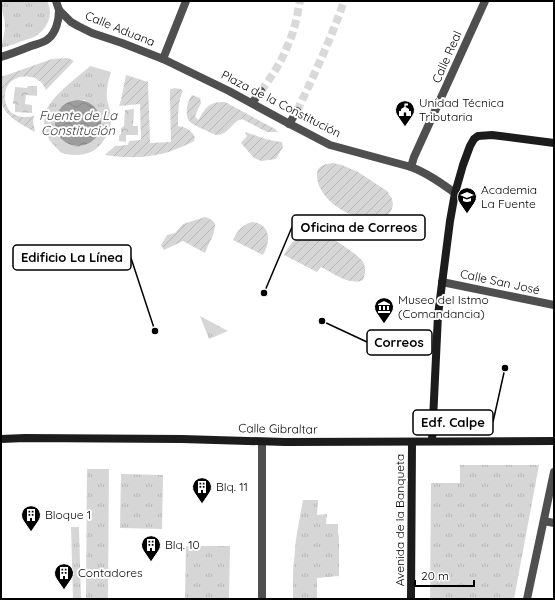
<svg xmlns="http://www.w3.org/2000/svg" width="555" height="600" font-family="Quicksand,sans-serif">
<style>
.grass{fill:url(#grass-tufts);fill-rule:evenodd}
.forest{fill:url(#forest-crowns)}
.garden{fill:url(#garden-furrows)}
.water{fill:url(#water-waves)}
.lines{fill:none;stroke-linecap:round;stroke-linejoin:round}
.street-tunnel{stroke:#d9d9d9;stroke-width:8;stroke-dasharray:8 4;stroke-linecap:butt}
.street{stroke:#4f4f4f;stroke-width:8}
.secondary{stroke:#1c1c1c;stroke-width:8}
.labels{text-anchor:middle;stroke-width:4;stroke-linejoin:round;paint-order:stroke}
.street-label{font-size:12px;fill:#000;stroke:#fff}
.poi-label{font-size:12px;fill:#000;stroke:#fff;text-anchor:start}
.water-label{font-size:13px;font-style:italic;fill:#3e3e3e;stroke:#fff}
.leader{fill:none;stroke:#000;stroke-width:1.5}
.callout-dot{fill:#000;stroke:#fff;stroke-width:1.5}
.callout{fill:#fff;stroke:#000;stroke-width:1.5}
.callout-label{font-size:13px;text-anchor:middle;font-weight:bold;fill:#000}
</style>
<defs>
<pattern id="grass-tufts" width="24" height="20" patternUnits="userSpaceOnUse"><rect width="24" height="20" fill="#d6d6d6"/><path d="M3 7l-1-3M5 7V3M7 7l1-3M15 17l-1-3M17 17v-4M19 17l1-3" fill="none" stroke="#b6b6b6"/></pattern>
<pattern id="forest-crowns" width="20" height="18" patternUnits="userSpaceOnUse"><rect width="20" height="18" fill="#d6d6d6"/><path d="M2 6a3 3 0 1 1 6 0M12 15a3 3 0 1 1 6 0" fill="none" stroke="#b6b6b6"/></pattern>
<pattern id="garden-furrows" width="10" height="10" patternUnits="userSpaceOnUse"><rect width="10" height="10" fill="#d6d6d6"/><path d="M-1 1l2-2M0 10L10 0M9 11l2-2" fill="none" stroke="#b6b6b6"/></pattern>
<pattern id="water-waves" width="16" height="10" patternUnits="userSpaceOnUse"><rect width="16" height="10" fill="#9d9d9d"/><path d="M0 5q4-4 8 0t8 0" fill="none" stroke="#858585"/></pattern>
</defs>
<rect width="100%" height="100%" fill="#fff"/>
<g class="grass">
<path d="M 1,1 L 47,1 C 54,14 48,28 36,36 C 33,38 28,39 25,40 C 17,43 9,46 1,48 C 2,41 5,34 5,26 C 5,18 1,10 1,1 Z"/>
<path d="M 90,66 L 111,72 C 108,81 106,90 107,100 C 108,105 110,109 111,114 C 112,121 110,129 107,135 C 104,141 98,148 93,151 C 84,156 69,156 60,152 C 60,151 56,148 56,147 C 45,138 41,122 47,109 C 54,94 78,77 90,66 ZM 77,100 L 85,100 L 100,116 L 101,124 L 100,132 L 82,146 L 75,146 L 68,143 L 70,101 Z"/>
<path d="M 200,316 L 228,331 L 209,339 Z"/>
<path d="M 460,465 L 539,465 L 514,599 L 430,599 L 431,483 L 460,483 Z"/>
<path d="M 87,469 L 109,469 L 108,599 L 86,599 Z"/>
<path d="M 121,474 L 163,475 L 162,529 L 120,528 Z"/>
<path d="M 303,500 L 318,500 L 317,515 L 327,514 L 326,524 L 338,524 L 338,532 L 339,538 L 339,576 L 317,578 L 317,599 L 293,599 L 293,572 L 296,539 Z"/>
<path d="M 71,527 L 79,527 L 81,599 L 73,599 Z"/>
<path d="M 186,546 L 230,546 L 229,599 L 185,599 Z"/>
</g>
<g class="forest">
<path d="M 28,86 L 37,86 L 37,96 L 26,95 L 25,104 L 32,105 L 32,113 L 15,112 L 15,104 L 13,104 L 15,87 L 27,88 Z"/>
<path d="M 134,109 L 133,126 L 138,126 L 138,135 L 126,135 L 126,142 L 119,141 L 119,136 L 121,134 L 121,128 L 124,126 L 125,110 Z"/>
</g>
<g class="garden">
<path d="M 68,58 L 74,61 L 46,90 C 44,86 42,82 38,80 C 36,78 33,77 30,77 C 13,74 1,87 6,104 C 8,109 10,113 16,115 C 21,118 28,117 34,116 L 33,121 L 35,132 C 23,125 3,116 1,100 C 0,93 1,85 1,77 L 52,59 Z"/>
<path d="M 126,75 L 148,82 L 150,143 L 171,142 L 170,98 L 170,90 L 174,88 L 181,89 L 183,91 C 178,99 178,116 178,126 C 186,127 191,130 195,137 L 194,141 C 164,157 139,160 105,155 L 115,146 L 128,145 L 129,141 L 141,140 L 140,104 L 119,106 L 121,100 Z"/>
<path d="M 192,95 L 200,98 L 201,103 L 195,116 L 198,120 C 201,117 201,114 204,111 C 209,103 216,102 225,102 L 275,129 L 278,132 L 267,132 L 242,119 C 231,122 229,135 216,135 C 213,134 210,132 207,131 C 201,128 195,126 190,122 C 184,115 187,102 192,95 Z"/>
<path d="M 245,132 L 269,140 L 282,142 L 283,147 L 276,159 L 261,161 L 254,158 L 241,143 L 247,136 Z"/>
<path d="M 333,163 L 342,165 L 358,172 L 387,191 L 392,199 L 393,205 L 391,211 L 388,215 C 379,218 369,219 360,217 C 342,214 318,196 317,177 C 316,166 324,164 333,163 Z"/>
<path d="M 205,217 C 218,221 216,226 212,238 C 209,243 207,248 205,253 L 183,241 L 164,250 L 161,245 L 167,235 L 175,233 L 183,224 Z"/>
<path d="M 252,222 C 271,224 271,241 263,255 L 233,240 C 237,231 242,225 252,222 Z"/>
<path d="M 315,230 L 321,232 C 331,238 361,255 364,264 C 366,269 365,275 363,280 C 349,286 333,273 321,267 L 317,272 L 284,255 C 292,241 298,233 315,230 Z"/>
</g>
<circle class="water" cx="78" cy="123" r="23"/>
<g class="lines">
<g class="street-tunnel">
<path d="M 261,91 C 271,77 281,63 287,47 C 294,33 297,17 300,1"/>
<path d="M 297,111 C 314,75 331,39 344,1"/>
</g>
<g class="street">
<path d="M 56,1 L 59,10 L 71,22 L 78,26 L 92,33 L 122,43 L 163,59 L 229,91 L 286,122 L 330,145 L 411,167 C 427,173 441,183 455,193"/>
<path d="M 1,57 C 11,54 21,50 31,46 C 36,44 44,43 48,39 C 56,33 59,20 59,10"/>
<path d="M 163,59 L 186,1"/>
<path d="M 252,103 L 261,91"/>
<path d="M 289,124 L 297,111"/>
<path d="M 411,167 L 414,157 L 485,1"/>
<path d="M 442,282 L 554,305"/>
<path d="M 262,442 L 262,599"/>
<path d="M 544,521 L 554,523"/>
<path d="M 527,599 L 554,472"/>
</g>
<g class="secondary">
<path d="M 1,439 L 25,438 L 182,439 L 285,442 L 554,441"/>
<path d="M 432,441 L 438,315 L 450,221 L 455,193 L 463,165 L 470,146 L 474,139 L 478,136 L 492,135 L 554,143"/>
<path d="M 411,599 L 412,442"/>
</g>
</g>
<defs>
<g id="civic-pin" transform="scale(1)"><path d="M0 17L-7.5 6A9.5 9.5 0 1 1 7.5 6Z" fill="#000" stroke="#fff"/><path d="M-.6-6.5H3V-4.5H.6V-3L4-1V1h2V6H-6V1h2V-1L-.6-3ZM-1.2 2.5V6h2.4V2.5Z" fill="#fff"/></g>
<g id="school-pin" transform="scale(1)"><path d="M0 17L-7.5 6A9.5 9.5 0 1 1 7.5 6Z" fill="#000" stroke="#fff"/><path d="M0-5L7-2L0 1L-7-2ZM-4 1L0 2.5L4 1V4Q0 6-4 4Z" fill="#fff"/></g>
<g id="museum-pin" transform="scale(1)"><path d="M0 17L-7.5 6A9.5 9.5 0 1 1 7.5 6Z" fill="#000" stroke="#fff"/><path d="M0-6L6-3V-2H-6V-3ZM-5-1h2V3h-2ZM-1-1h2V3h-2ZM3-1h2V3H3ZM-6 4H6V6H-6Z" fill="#fff"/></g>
<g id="building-pin" transform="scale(1)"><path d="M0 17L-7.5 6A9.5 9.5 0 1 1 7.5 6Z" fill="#000" stroke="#fff"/><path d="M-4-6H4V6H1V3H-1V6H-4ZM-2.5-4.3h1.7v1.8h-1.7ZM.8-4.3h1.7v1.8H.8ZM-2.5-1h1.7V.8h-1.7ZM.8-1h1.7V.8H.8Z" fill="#fff"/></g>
</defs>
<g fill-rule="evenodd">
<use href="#civic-pin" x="405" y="110"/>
<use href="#school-pin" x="467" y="197"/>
<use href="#museum-pin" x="384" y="307"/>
<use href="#building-pin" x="202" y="487"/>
<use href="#building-pin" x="31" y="515"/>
<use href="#building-pin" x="151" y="545"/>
<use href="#building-pin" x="64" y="573"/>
</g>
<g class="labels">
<g class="street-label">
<text transform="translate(120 29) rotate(22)" y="4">Calle Aduana</text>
<text transform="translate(447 57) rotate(-66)" y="4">Calle Real</text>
<text transform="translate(281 104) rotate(27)" y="4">Plaza de la Constitución</text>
<text transform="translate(500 282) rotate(12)" y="4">Calle San José</text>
<text transform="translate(278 429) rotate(1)" y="4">Calle Gibraltar</text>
<text transform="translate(400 520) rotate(-90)" y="4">Avenida de la Banqueta</text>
</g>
<g class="poi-label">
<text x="419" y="107">Unidad Técnica<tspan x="419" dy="14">Tributaria</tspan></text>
<text x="481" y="194">Academia<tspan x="481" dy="14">La Fuente</tspan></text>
<text x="398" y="304">Museo del Istmo<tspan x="398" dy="14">(Comandancia)</tspan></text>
<text x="216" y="491">Blq. 11</text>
<text x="45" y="519">Bloque 1</text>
<text x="165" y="549">Blq. 10</text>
<text x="78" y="577">Contadores</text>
</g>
<g class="water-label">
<text x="78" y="120">Fuente de La<tspan x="78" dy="15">Constitución</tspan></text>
</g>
</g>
<path class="leader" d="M264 293L292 227M155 331L131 258M322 321L367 342M505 368L493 422"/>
<g class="callout-dot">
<circle cx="264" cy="293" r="4"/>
<circle cx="155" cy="331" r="4"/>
<circle cx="322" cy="321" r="4"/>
<circle cx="505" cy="368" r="4"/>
</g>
<g class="callout">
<rect x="292" y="215" width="133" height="25" rx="4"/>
<rect x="13" y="245" width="118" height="25" rx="4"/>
<rect x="367" y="330" width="65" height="25" rx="4"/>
<rect x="413" y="410" width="80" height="25" rx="4"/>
</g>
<g class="callout-label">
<text x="359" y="232">Oficina de Correos</text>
<text x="72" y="262">Edificio La Línea</text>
<text x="399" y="347">Correos</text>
<text x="453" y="427">Edf. Calpe</text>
</g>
<rect width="555" height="600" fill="none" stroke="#000000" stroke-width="4"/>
<path d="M415 580v6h59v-6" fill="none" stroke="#000000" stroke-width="2"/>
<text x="421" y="580" font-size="12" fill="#000000" stroke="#ffffff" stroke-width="3" paint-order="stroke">20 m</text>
</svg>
